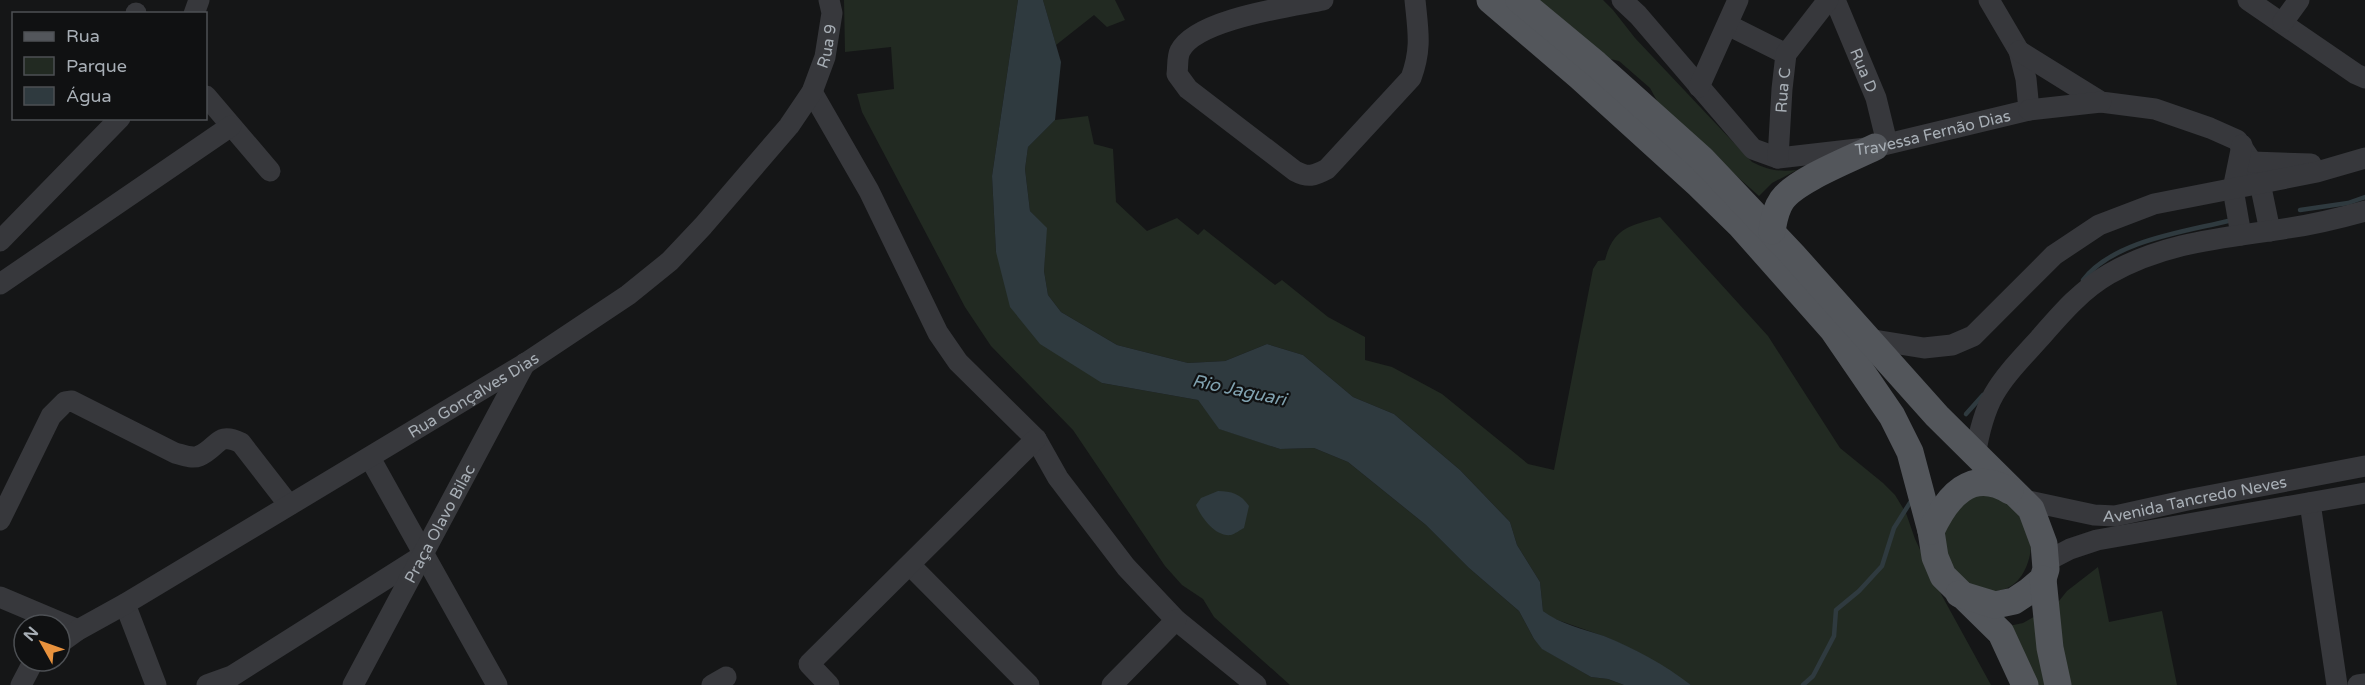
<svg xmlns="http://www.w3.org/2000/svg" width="2365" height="685" font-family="'Varela Round',sans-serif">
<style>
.green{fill:#222a22}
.water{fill:#2f3a3f}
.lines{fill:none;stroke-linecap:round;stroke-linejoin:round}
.stream{stroke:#2f3a3f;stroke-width:4.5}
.minor{stroke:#37383c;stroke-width:21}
.major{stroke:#53565b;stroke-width:27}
.labels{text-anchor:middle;stroke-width:4.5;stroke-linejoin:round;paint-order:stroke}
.street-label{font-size:16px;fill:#a8afb6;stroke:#101112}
.water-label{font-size:18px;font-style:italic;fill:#81a2b0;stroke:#101112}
</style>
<rect width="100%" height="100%" fill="#151617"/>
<g class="green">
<path d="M 844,0 L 1018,0 L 992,176 L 996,252 L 1102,383 L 1198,400 L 1220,429 L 1280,449 L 1314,448 L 1348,462 L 1426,525 L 1469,568 L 1519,611 L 1534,639 L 1543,649 L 1591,677 L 1608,679 L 1624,685 L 1290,685 L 1214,617 L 1203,599 L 1182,585 L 1165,566 L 1073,430 L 991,346 L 965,307 L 862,112 L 857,94 L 894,89 L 891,47 L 845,52 Z"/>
<path d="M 1043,0 L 1115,0 L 1125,20 L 1107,27 L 1094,15 L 1056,45 Z"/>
<path d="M 1535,0 L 1603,0 L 1613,10 L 1635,38 L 1752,162 C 1768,170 1779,172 1797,170 L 1772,183 L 1759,196 L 1662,110 L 1650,88 L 1619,61 L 1601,57 Z"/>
<path d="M 1088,116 L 1094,144 L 1113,149 L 1116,202 L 1147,231 L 1177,218 L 1198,235 L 1204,229 L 1275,285 L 1282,280 L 1328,317 L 1365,337 L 1365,360 L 1392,367 L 1442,394 L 1528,464 L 1554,470 L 1593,269 L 1598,261 L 1605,260 C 1614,227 1630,226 1660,217 L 1768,336 L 1840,448 L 1883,483 L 1895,495 L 1906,513 L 1915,539 L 1941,594 L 1991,685 L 1691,685 L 1638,652 L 1606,637 L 1552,618 L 1543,611 L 1540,582 L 1517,545 L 1510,522 L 1460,470 L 1394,414 L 1353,397 L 1303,355 L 1267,344 L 1225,361 L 1188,363 L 1117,345 L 1061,312 L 1048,295 L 1044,271 L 1046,228 L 1030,211 L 1025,169 L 1028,147 L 1055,120 Z"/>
<path d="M 1980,495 C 1986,496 1993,496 1999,498 C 2024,508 2037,537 2028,562 C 2010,618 1938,585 1944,530 C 1945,522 1949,511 1955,506 C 1962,501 1973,498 1980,495 Z"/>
<path d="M 2098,567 L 2109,622 L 2162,611 L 2177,685 L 2065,685 L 2055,606 L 2067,591 Z"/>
<path d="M 2039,614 L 2045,685 L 2019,685 L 2004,627 L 2023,623 Z"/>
</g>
<g class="water">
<path d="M 1018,0 L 1043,0 L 1061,62 L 1055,120 L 1028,147 L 1025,169 L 1030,211 L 1047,228 L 1044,271 L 1048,295 L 1061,312 L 1117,345 L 1188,363 L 1225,361 L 1267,344 L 1303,355 L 1353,397 L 1394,414 L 1460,470 L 1510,522 L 1517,545 L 1540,582 L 1543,611 C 1560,624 1583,629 1604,636 C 1634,648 1665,665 1691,685 L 1624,685 L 1608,679 L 1591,677 L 1542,649 L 1534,639 L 1519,611 L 1469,568 L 1426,525 L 1348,462 L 1314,448 L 1280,449 L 1219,429 L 1198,400 L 1102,383 L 1040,344 L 1010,307 L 996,252 L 992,176 Z"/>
<path d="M 1218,491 C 1231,491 1241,494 1249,506 L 1244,528 C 1240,530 1235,534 1231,535 C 1215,537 1201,517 1196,505 L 1201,498 Z"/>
</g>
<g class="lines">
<g class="stream">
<path d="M 2300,210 L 2348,203 L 2365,197"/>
<path d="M 2083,280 C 2113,241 2183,232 2228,221"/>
<path d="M 1966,414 L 1983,395"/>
<path d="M 1803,685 L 1813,676 L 1834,636 L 1836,610 L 1859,591 L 1882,566 L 1894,528 L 1913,498"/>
</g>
<g class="minor">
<path d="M 1323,0 C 1289,7 1196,19 1180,51 C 1177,57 1178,68 1177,74 L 1188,89 L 1295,171 C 1308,178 1314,176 1327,169 L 1411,78 C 1422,48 1418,31 1415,0"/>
<path id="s1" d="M 1622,0 L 1638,15 L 1753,149 L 1778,158 L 1875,147 L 2029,110 L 2026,79 L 2019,51 L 1989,0"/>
<path id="s2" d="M 1835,0 L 1876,98 L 1887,143"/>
<path d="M 2248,0 L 2356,74 L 2365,78"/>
<path d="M 136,13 L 136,14"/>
<path d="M 194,14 L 199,0"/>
<path d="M 2283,22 L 2299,0"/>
<path d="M 1728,25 L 1786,54"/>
<path d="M 2019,51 L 2101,102 L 2155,109 L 2210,128 L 2237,140 L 2252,162 L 2260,183 L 2270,231"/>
<path d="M 1699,87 L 1738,0"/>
<path d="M 812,92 L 869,191 L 938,333 L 958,362 L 1036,439 L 1058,478 L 1126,567 L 1176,620 L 1256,685"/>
<path d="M 206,96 L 270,171"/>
<path d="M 2029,110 L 2101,102"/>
<path id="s3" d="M 1778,158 L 1782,89 L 1786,54 L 1828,0"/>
<path d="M 2252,162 L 2311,164"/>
<path d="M 2241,235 L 2233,189 L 2242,145"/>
<path d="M 0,241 L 120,118"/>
<path d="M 0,284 L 231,126"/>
<path d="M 1868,339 L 1924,348 L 1952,345 L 1973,336 L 2054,255 L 2099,225 L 2154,204 L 2317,172 L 2365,158"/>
<path d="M 1975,456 C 1985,395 1999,383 2039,339 C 2060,315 2081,290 2109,274 C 2167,241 2226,238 2289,228 C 2315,224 2340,218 2365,211"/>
<path d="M 370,458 L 497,685"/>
<path id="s4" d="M 2024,500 L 2094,515 L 2115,516 L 2192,499 L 2365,466"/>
<path d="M 2310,503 L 2337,685"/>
<path d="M 0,520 L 51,416 L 65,402 L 72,401 L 175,453 C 183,455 192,459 199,456 C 219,447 217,431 241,443 L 289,505"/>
<path d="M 2045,562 L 2070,549 L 2097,540 L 2365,493"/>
<path d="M 910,565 L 1029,685"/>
<path d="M 0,597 L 78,630"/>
<path d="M 125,604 L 156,685"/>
<path id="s5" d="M 60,643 L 78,630 L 125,604 L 526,363 L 628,295 L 670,261 L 703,226 L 789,126 L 812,92 L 825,57 L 832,13 L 829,0"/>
<path d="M 21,685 L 32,664 L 35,661"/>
<path d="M 207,685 L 232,676 L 422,556"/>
<path id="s6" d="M 353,685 L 525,363"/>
<path d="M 712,685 L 726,677"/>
<path d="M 829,685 L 809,664 L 1036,439"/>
<path d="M 1112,685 L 1176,620"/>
<path d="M 2358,685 L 2365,684"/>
</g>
<g class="major">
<path d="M 1490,0 L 1580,77 L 1699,185 L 1740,225 L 1833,330 L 1892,416 L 1910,452 L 1931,531 L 1935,557 L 1943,576 L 2001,633 L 2025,685"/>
<path d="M 1519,0 L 1596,64 L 1702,159 L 1793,255 L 1937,416 L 2031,509 L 2044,544 L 2046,569 L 2043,579 L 2029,591 L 2014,601 L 1995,605 L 1959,594"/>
<path d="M 1772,231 C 1774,220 1775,210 1782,200 C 1796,180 1851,159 1875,147"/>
<path d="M 1931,531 C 1947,497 1971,467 2010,491"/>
<path d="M 2043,579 L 2050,648 L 2058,685"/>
</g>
</g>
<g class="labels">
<g class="street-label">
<text dy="6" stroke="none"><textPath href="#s5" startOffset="990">Rua 9</textPath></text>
<text dy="6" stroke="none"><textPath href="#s2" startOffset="76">Rua D</textPath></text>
<text dy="6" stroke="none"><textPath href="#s3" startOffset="68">Rua C</textPath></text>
<text dy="6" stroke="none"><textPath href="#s1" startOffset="382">Travessa Fernão Dias</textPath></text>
<text dy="6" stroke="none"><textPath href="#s5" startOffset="482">Rua Gonçalves Dias</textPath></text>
<text dy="6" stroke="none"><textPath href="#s4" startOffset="174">Avenida Tancredo Neves</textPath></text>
<text dy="6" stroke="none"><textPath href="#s6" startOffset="183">Praça Olavo Bilac</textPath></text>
</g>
<g class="water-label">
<text transform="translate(1239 390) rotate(12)" y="6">Rio Jaguari</text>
</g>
</g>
<rect x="12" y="12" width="195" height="108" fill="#101112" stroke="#4d5054" stroke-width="1.5"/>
<rect x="24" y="32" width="30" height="9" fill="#53565b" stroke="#4d5054" stroke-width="1.5"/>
<text x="66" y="42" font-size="18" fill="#a8afb6">Rua</text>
<rect x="24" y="57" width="30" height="18" fill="#222a22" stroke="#4d5054" stroke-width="1.5"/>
<text x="66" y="72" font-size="18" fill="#a8afb6">Parque</text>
<rect x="24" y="87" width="30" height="18" fill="#2f3a3f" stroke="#4d5054" stroke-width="1.5"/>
<text x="66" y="102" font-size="18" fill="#a8afb6">Água</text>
<g transform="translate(42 643) rotate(310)"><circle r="28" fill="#101112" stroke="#4d5054" stroke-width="1.5"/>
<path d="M0-4.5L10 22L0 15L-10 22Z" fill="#e8923d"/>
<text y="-9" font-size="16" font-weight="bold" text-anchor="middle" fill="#a8afb6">N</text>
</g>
</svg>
